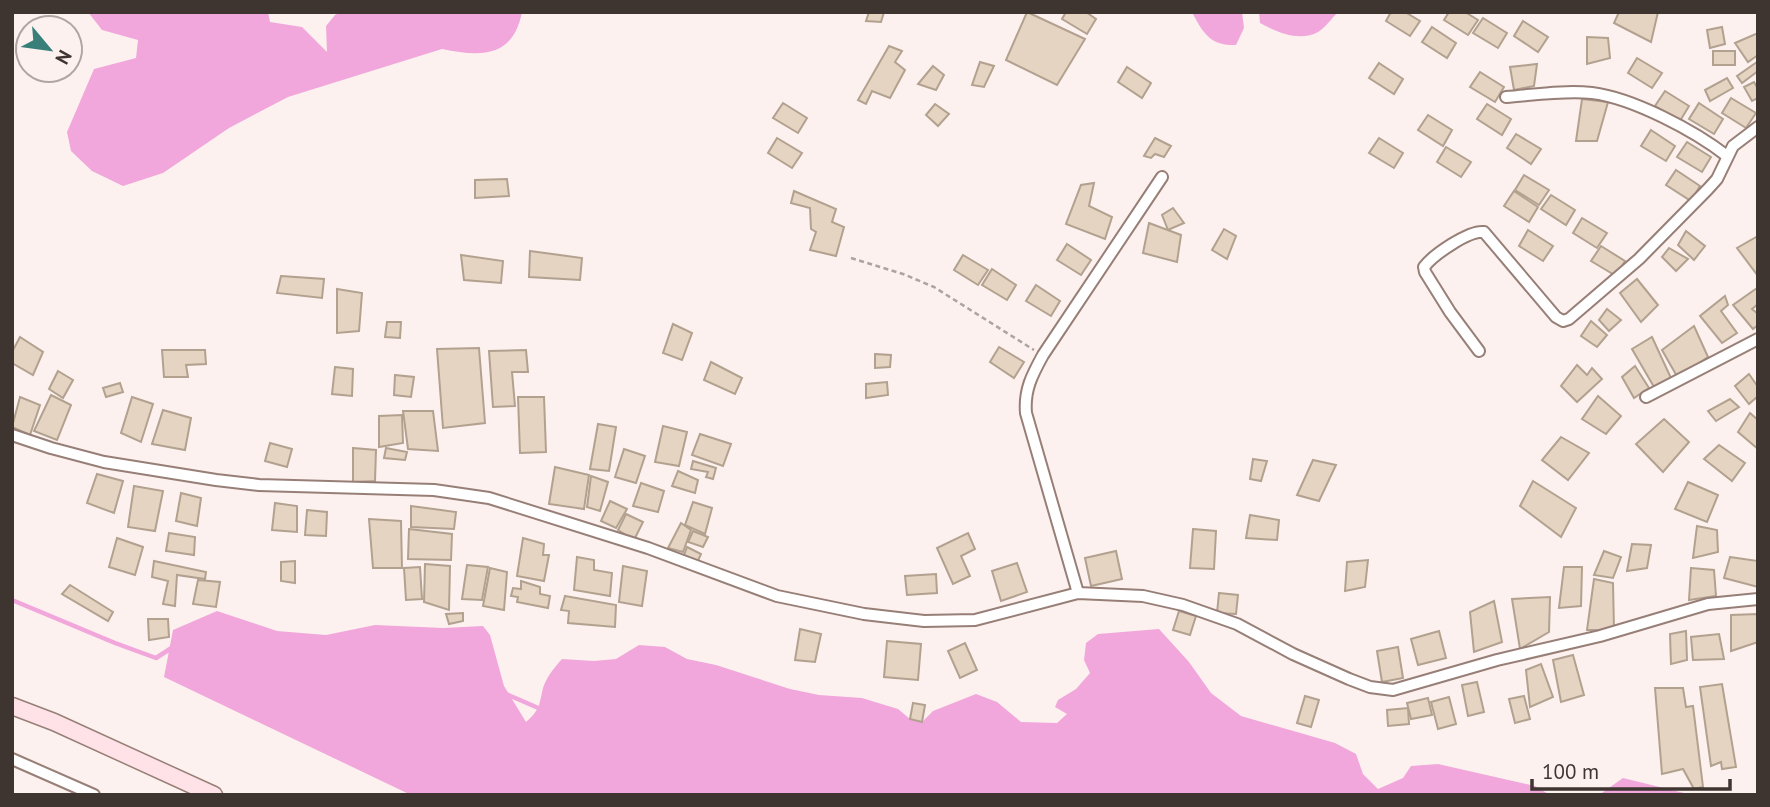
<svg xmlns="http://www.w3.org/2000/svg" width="1770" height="807" font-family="'PT Sans',sans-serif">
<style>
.water{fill:#f1a7db}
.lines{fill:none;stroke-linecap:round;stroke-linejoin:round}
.stream{stroke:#f1a7db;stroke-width:4.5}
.building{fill:#e6d4c2;stroke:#b2a18f;stroke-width:2}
.street-casing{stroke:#977f77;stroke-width:14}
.secondary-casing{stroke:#977f77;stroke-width:19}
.path{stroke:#aea3a0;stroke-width:2.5;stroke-dasharray:5 3.5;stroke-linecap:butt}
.street{stroke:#fff;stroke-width:10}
.secondary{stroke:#fee2e7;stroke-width:16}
</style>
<rect width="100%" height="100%" fill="#fcf1ee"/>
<g class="water">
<path d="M 88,12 L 268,12 L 270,22 L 302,27 L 327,52 L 326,26 L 335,15 L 341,12 L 522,12 C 513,58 481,57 442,49 L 288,97 L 229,128 L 163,173 L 123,186 L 92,171 L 71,151 L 67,132 L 94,69 L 136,58 L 138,40 L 102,30 Z"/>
<path d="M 1192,12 L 1242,12 L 1244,28 L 1236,45 C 1210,46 1203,33 1192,12 Z"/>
<path d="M 1259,12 L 1338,12 C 1332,18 1325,28 1318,32 C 1300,42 1276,32 1260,23 Z"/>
<path d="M 217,611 L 277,631 L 326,635 L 375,625 L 443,628 L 483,626 L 490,635 L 504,686 L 526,722 C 541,709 539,704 543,688 C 547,676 554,668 562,659 L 594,661 L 616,659 L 639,645 L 665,647 L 687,659 L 716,665 L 790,689 L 819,695 L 862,698 L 898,709 L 910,719 L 922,722 L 933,711 L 976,694 L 997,702 L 1021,722 L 1057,723 L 1067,714 L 1055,707 L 1058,700 L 1076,689 L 1090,673 L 1084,660 L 1086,643 L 1098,634 L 1159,629 L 1189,662 L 1211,693 L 1241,716 L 1335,743 L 1356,754 L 1363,774 L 1378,789 L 1403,778 L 1411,766 L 1438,764 L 1535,786 L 1550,795 L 411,795 L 164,677 L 173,630 Z"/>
<path d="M 1623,778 L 1692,795 L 1599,795 Z"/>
</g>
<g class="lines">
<g class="stream">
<path d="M 12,600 L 115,643 L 156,658 L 173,647"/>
<path d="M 506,694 L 543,710"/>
</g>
</g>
<g class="building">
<path d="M 869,12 L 884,12 L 881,22 L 866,21 Z"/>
<path d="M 1027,12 L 1085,39 L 1057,85 L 1006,60 Z"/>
<path d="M 1066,12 L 1086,12 L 1096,19 L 1087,34 L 1062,19 Z"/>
<path d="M 1391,12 L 1405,12 L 1420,21 L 1410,36 L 1386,21 Z"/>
<path d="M 1449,12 L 1465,12 L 1478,20 L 1468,35 L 1444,20 Z"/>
<path d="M 1619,12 L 1658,12 L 1651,42 L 1614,23 Z"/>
<path d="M 1483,18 L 1507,33 L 1498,48 L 1473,33 Z"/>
<path d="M 1523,21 L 1548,37 L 1538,52 L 1514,36 Z"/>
<path d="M 1432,27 L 1456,43 L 1447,58 L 1422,42 Z"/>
<path d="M 1722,27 L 1725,44 L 1710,48 L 1707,30 Z"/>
<path d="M 1758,33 L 1758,55 L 1748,62 L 1735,43 Z"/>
<path d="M 1587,37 L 1608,38 L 1610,58 L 1587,64 Z"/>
<path d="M 889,46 L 902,51 L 895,62 L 905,70 L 890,98 L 872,91 L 866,104 L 858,100 Z"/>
<rect x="1713" y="51" width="22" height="14"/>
<path d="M 1637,58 L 1662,73 L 1652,88 L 1628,73 Z"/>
<path d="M 980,62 L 994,66 L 984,87 L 972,85 Z"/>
<path d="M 1757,62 L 1758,71 L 1742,83 L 1737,76 Z"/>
<path d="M 1379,63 L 1403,79 L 1394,94 L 1369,78 Z"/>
<path d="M 1537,64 L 1534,86 L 1514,90 L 1510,67 Z"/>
<path d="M 933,66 L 944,75 L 936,90 L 918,84 Z"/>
<path d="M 1127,67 L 1151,83 L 1142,98 L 1118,82 Z"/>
<path d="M 1480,72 L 1504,87 L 1495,102 L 1470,87 Z"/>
<path d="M 1727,78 L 1733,88 L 1710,101 L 1705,90 Z"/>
<path d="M 1754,82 L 1758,89 L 1758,98 L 1752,101 L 1744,87 Z"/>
<path d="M 1665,91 L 1689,106 L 1680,121 L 1655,106 Z"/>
<path d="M 1731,98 L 1756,113 L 1746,128 L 1722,113 Z"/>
<path d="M 1582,99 L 1608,102 L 1597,141 L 1576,141 Z"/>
<path d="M 783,103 L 807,118 L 798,133 L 773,118 Z"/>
<path d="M 1699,103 L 1723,119 L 1714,134 L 1689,119 Z"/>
<path d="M 935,104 L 949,114 L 938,126 L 926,115 Z"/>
<path d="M 1487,104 L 1511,119 L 1502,135 L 1477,119 Z"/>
<path d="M 1428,115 L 1452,130 L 1443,146 L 1418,130 Z"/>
<path d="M 1651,130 L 1675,146 L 1666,161 L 1641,146 Z"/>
<path d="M 1516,134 L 1541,149 L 1531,164 L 1507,148 Z"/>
<path d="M 777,138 L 802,153 L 792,168 L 768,153 Z"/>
<path d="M 1155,138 L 1171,146 L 1164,157 L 1155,154 L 1151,158 L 1144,156 Z"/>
<path d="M 1379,138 L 1403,153 L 1394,168 L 1369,153 Z"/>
<path d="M 1687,142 L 1711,157 L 1702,172 L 1677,157 Z"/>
<path d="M 1446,147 L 1471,162 L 1461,177 L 1437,162 Z"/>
<path d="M 1676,170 L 1700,186 L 1691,201 L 1666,185 Z"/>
<path d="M 1524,175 L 1549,190 L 1539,205 L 1515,190 Z"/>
<path d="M 507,179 L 509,196 L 475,198 L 475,180 Z"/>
<path d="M 1094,183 L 1089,206 L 1112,217 L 1105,239 L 1066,224 L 1081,185 Z"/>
<path d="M 794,191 L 836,209 L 832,222 L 844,227 L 836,256 L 810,250 L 816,232 L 811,229 L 810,208 L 791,203 Z"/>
<path d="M 1514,191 L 1538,207 L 1529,222 L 1504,206 Z"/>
<path d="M 1551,195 L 1575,210 L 1566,225 L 1541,209 Z"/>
<path d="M 1173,208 L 1184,223 L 1168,230 L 1162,215 Z"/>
<path d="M 1582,218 L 1607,233 L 1597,248 L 1573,233 Z"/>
<path d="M 1149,223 L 1181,235 L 1177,262 L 1143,253 Z"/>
<path d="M 1224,229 L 1236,236 L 1227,259 L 1212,250 Z"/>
<path d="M 1528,230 L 1553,246 L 1543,261 L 1519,246 Z"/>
<path d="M 1686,231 L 1705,246 L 1694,260 L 1678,245 Z"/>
<path d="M 1758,236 L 1758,276 L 1737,248 Z"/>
<path d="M 1067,244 L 1091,260 L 1081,275 L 1057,260 Z"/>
<path d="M 1601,246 L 1625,261 L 1616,276 L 1591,261 Z"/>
<path d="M 1669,248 L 1688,259 L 1676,271 L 1662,257 Z"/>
<path d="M 530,251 L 582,258 L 580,280 L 529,277 Z"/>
<path d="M 461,255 L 503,261 L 501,283 L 464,280 Z"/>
<path d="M 963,255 L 988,270 L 978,285 L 954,270 Z"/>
<path d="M 992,269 L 1016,285 L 1007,300 L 982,285 Z"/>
<path d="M 281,276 L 324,279 L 322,298 L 277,293 Z"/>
<path d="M 1637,279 L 1658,305 L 1641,322 L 1620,293 Z"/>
<path d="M 1036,285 L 1060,301 L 1051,316 L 1026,301 Z"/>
<path d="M 1757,288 L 1758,304 L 1752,309 L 1758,314 L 1758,325 L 1753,329 L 1733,305 Z"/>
<path d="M 337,289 L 362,293 L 359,331 L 337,333 Z"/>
<path d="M 1725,296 L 1728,305 L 1721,311 L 1737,333 L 1722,343 L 1700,316 Z"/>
<path d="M 1607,309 L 1621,320 L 1609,331 L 1599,320 Z"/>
<path d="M 1591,321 L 1607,335 L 1597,347 L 1581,336 Z"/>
<path d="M 387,322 L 401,322 L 400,338 L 385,337 Z"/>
<path d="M 673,324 L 692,333 L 682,360 L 663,353 Z"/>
<path d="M 1694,326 L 1708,357 L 1678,378 L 1662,350 Z"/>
<path d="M 20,337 L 43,352 L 33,375 L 12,363 L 12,352 Z"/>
<path d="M 1652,337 L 1671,378 L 1654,387 L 1632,349 Z"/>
<path d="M 999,347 L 1024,362 L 1014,378 L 990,362 Z"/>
<path d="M 479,348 L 485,423 L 443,428 L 437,349 Z"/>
<path d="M 162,350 L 205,350 L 206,364 L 186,365 L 188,377 L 164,377 Z"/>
<path d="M 526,350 L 528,372 L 512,372 L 515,406 L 493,407 L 489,351 Z"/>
<path d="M 875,354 L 891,355 L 890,367 L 875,368 Z"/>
<path d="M 711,362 L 742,378 L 735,394 L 704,380 Z"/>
<path d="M 1577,365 L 1587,375 L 1592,368 L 1602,379 L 1577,402 L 1561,386 Z"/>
<path d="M 1635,366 L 1649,388 L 1634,398 L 1622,377 Z"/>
<path d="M 335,367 L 353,369 L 352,396 L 332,394 Z"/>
<path d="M 58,371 L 73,380 L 63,398 L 49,389 Z"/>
<path d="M 1749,374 L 1758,387 L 1758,396 L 1749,404 L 1735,386 Z"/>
<path d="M 395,375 L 414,377 L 411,397 L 394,395 Z"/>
<path d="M 887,382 L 888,395 L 866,398 L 866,384 Z"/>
<path d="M 120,383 L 123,392 L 106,397 L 103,388 Z"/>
<path d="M 51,395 L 71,405 L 57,440 L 34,431 Z"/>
<path d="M 1598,396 L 1621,416 L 1606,434 L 1582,419 Z"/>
<path d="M 20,397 L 40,405 L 30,435 L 12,427 Z"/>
<path d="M 132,397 L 153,404 L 141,442 L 121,433 Z"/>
<path d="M 518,397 L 544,397 L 546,452 L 520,453 Z"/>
<path d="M 1730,399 L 1739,407 L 1716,421 L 1708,411 Z"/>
<path d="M 163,410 L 191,418 L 185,450 L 152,444 Z"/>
<path d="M 403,411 L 433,411 L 438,451 L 408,449 Z"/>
<path d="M 1750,413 L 1758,420 L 1758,449 L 1738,432 Z"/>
<path d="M 402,415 L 403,443 L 379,447 L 379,416 Z"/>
<path d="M 1664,419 L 1689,442 L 1663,472 L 1636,444 Z"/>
<path d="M 598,424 L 616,427 L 609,471 L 590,469 Z"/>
<path d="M 663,426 L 687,432 L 679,466 L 655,462 Z"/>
<path d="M 700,434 L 731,444 L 723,466 L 692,455 Z"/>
<path d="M 1561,437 L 1589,453 L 1568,480 L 1542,460 Z"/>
<path d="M 270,443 L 292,449 L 287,467 L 265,461 Z"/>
<path d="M 1719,445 L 1745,463 L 1732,481 L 1704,459 Z"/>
<path d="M 353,448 L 376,450 L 375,481 L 353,482 Z"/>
<path d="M 386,448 L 407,452 L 405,460 L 384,458 Z"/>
<path d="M 624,449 L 645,456 L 636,483 L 615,477 Z"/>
<path d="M 1253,459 L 1267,461 L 1261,481 L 1250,479 Z"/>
<path d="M 1313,460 L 1336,465 L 1319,501 L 1297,495 Z"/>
<path d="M 693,461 L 716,468 L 713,479 L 706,477 L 708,472 L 691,469 Z"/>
<path d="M 555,467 L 589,475 L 584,509 L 549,504 Z"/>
<path d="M 678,471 L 698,480 L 695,493 L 672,486 Z"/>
<path d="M 97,474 L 123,481 L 114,513 L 87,503 Z"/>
<path d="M 591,476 L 608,482 L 600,511 L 587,507 Z"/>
<path d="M 1533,481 L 1576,508 L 1561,537 L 1520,506 Z"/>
<path d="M 1688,482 L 1718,495 L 1707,522 L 1675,509 Z"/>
<path d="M 641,483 L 664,491 L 658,512 L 633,506 Z"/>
<path d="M 134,486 L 163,491 L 155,531 L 128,527 Z"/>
<path d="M 181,493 L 201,498 L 197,526 L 176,521 Z"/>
<path d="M 610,501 L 627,509 L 616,528 L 601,521 Z"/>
<path d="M 693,502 L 712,508 L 705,534 L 685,525 Z"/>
<path d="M 275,503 L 297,506 L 297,532 L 272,530 Z"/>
<path d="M 411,506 L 456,512 L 454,529 L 411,527 Z"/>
<path d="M 307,510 L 327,512 L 326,536 L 305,535 Z"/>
<path d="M 626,514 L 643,522 L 634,540 L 618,530 Z"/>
<path d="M 1250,515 L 1279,520 L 1277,540 L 1246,538 Z"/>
<path d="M 369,519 L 401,521 L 402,568 L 373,568 Z"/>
<path d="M 681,523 L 691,530 L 683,552 L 668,548 Z"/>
<path d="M 1697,526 L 1717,530 L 1718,552 L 1693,558 Z"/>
<path d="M 409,529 L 452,534 L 451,560 L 408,559 Z"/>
<path d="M 1193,529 L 1216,531 L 1214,569 L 1190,568 Z"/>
<path d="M 693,531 L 708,537 L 703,547 L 688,542 Z"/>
<path d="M 169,533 L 195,537 L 194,555 L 166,551 Z"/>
<path d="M 968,533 L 975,549 L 961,556 L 970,576 L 953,584 L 937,548 Z"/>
<path d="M 117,538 L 143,547 L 135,575 L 109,567 Z"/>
<path d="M 523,538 L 544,544 L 543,555 L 549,555 L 544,581 L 517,576 Z"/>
<path d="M 1632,544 L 1651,545 L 1647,568 L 1627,571 Z"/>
<path d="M 687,547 L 701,554 L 697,563 L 683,558 Z"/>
<path d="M 1116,551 L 1122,579 L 1091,586 L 1085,558 Z"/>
<path d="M 1604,551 L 1621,557 L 1613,578 L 1594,575 Z"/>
<path d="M 577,557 L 594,560 L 594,570 L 612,573 L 610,596 L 574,590 Z"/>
<path d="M 1730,557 L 1758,561 L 1758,587 L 1724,578 Z"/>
<path d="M 1368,560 L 1365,587 L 1345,591 L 1347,562 Z"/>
<path d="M 154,561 L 206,572 L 205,579 L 177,575 L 175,606 L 163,604 L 168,581 L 152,577 Z"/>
<path d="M 295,561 L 295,583 L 281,581 L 281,562 Z"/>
<path d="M 1017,563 L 1027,592 L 1001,601 L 992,571 Z"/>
<path d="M 425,564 L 450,566 L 449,610 L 424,602 Z"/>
<path d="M 467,565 L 488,567 L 482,600 L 462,599 Z"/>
<path d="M 623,566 L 647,571 L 642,606 L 619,602 Z"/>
<path d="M 420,567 L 422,599 L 406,600 L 404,568 Z"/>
<path d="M 1564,567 L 1582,567 L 1581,606 L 1559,608 Z"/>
<path d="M 490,568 L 507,572 L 504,610 L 483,606 Z"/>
<path d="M 1691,568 L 1714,570 L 1716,596 L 1689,600 Z"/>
<path d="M 936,574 L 937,593 L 907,595 L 905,576 Z"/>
<path d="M 1594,579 L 1613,583 L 1614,630 L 1587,630 Z"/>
<path d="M 198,580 L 220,582 L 216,607 L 193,604 Z"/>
<path d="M 521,581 L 540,587 L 540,594 L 550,596 L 548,608 L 517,602 L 518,597 L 511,596 L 513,588 L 521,589 Z"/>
<path d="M 70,585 L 113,612 L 108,621 L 62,594 Z"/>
<path d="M 1219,593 L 1238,595 L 1236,614 L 1217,613 Z"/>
<path d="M 565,596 L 616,605 L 615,627 L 568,623 L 569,611 L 561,610 Z"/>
<path d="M 1550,597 L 1549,632 L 1520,649 L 1512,599 Z"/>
<path d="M 1494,601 L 1502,642 L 1474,652 L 1470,612 Z"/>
<path d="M 1179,611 L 1196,616 L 1190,635 L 1173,630 Z"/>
<path d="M 463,613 L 463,621 L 449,624 L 446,614 Z"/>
<path d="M 1758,614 L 1758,642 L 1731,651 L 1731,615 Z"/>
<path d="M 148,619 L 168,619 L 169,637 L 149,640 Z"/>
<path d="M 800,629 L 821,634 L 815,662 L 795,660 Z"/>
<path d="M 1439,631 L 1446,658 L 1418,665 L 1411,639 Z"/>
<path d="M 1686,631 L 1687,660 L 1671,664 L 1670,634 Z"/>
<path d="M 1719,634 L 1724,659 L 1693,660 L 1691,637 Z"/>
<path d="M 887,641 L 921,644 L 918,680 L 884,677 Z"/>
<path d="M 965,643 L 977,670 L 960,678 L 948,651 Z"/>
<path d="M 1398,647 L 1403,678 L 1382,682 L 1377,651 Z"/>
<path d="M 1573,655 L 1584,695 L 1561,702 L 1553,660 Z"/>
<path d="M 1541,664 L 1553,697 L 1530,707 L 1526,670 Z"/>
<path d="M 1477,682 L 1484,712 L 1468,716 L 1462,685 Z"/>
<path d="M 1722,684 L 1736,767 L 1722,769 L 1721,762 L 1711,766 L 1700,687 Z"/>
<path d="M 1655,688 L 1683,688 L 1686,707 L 1693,706 L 1703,787 L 1694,789 L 1683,769 L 1662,774 Z"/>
<path d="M 1305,696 L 1319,700 L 1311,727 L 1297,723 Z"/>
<path d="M 1524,696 L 1530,719 L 1515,723 L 1509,699 Z"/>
<path d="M 1449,697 L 1456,724 L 1438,729 L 1431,702 Z"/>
<path d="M 1428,698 L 1432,715 L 1411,719 L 1407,703 Z"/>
<path d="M 913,703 L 925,705 L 922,722 L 910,719 Z"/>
<path d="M 1408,708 L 1409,724 L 1388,726 L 1387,710 Z"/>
</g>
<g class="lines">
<g class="street-casing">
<g id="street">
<path d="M 1506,97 C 1533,95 1564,90 1592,93 C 1633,98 1695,131 1727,156"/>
<path d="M 1479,351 L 1450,312 L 1425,272 L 1424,267 C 1433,255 1469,230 1484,232 L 1556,317 L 1563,321 L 1569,319 L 1639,259 L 1708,189 L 1717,179 L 1733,146 L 1758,127"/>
<path d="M 1646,397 L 1758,339"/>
<path d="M 12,435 L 51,448 L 104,462 L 216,480 L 259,485 L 434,490 L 489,498 L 648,548 L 777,596 L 864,614 L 924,621 L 975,620 L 1078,593 L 1143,596 L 1183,605 L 1237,624 L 1293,654 L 1349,679 L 1370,687 L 1393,690 L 1497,660 L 1600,636 L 1708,604 L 1758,599"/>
<path d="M 1078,593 L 1026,413 C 1024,390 1032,375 1043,355 L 1162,177"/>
<path d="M 12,759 L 94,795"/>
</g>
</g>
<g class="secondary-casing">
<path id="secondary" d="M 12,706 L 54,722 L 214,795"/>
</g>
<path class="path" d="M 851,258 L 903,274 L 934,287 L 1034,350"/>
<use href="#street" class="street"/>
<use href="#secondary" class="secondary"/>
</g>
<rect width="1770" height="807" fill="none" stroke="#3e3430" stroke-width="28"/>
<g transform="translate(49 49) rotate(119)"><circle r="33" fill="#fcf1ee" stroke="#b0a5a2" stroke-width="2"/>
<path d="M0-5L12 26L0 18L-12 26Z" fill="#387f79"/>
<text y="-10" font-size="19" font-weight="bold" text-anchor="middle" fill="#3e3430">N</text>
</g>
<path d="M1532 779v10h198v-10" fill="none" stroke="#3e3430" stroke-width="3.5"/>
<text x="1542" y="779" font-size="21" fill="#3e3430" stroke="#fcf1ee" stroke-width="5" paint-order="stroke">100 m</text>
</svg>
